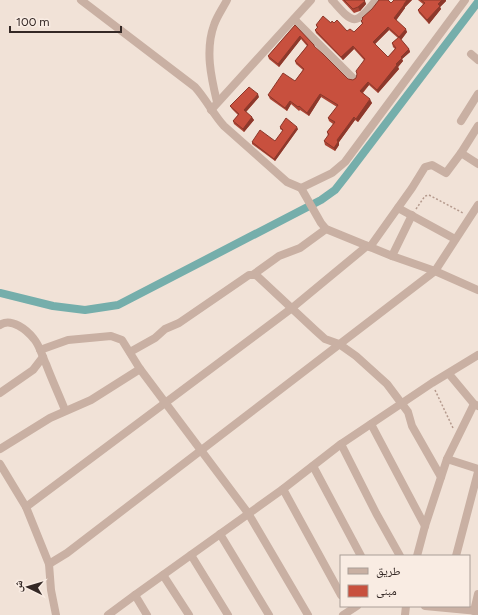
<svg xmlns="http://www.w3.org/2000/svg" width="478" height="615" font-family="Figtree,'Noto Naskh Arabic',sans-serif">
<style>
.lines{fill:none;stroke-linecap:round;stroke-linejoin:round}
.canal{stroke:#75aeab;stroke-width:8}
.path{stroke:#b59a8d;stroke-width:1.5;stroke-dasharray:2 2;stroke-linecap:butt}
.minor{stroke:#c9b0a3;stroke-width:8}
.wall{fill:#ac4535;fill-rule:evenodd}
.shaded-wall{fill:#8c382b}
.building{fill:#c8503e;stroke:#8c382b}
</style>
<rect width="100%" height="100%" fill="#f1e2d7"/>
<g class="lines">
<path class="canal" d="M 0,293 L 53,306 L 85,310 L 118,305 L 321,200 L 335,190 L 346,176 L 478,2"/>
<g class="path">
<path d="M 416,209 L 425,196 L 429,195 L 463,213"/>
<path d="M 435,390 L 453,428"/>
</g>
<g class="minor">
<path d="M 81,0 L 195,87 C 206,99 213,114 224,126 L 287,182 L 301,188 L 321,223 L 326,229 L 392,256 L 435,271 L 478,290"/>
<path d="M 332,0 C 353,24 355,27 376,0"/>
<path d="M 294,19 L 353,78"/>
<path d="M 471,54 L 478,60"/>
<path d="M 217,102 C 211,77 205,50 214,25 C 217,16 223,8 227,0"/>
<path d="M 211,110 L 311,0"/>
<path d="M 461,121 L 478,94"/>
<path d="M 478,126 L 461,153 L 478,164"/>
<path d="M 301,188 L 332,173 L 345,162 L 465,0"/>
<path d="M 398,208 L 455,239"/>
<path d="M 367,246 L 292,308 L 26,507 L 49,564 L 67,553 L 435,271 L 478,205"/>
<path d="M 370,247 L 412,188 L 425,167 L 432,165 L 446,173 L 461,153"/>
<path d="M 392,256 L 412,215"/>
<path d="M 254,274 L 279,256 L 300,248 L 326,229"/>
<path d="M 0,325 C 11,317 27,330 34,339 C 40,346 42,356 46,364 C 52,380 59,395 65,410"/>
<path d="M 40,350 L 68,340 L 111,336 L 122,340 L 140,369 L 248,513 L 308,615"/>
<path d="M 130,352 L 155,338 L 165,329 L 179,323 L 249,275 L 256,275 L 315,330 L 325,339 L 339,344 L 356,356 L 387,384 L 408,412 L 412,426 L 441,477"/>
<path d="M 449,374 L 474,404 L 478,406"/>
<path d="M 0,393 L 33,370 L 43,357"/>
<path d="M 371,424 L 425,526"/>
<path d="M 341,444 L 376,513 L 400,556"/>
<path d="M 0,449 L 50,418 L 91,400 L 140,369"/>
<path d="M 447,459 L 478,469"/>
<path d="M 0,464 L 26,507"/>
<path d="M 313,466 L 361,556"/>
<path d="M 283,489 L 341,595"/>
<path d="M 220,534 L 269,615"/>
<path d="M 191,555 L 228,615"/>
<path d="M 417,556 L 425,526 L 447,459 L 474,404"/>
<path d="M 456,556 L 478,472"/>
<path d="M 49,564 L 51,590 L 56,615"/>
<path d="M 163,575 L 189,615"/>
<path d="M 425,606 L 478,611"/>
<path d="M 474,611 L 478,594"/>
<path d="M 108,615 L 135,595"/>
<path d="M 147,615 L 135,595 L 283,489 L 341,444 L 432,383 L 478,355"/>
<path d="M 343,615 L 357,606"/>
<path d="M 405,615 L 406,606"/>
</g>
</g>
<g class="wall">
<path d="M 342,0 L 364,0 L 366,4 L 360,11 L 354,13 Z"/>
<path d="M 394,0 L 412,0 L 405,7 L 405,8 L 396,20 L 407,32 L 401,40 L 409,49 L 410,52 L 402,59 L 403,61 L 398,67 L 399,69 L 378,93 L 369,85 L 363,93 L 372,103 L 358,122 L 355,120 L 339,142 L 339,145 L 335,151 L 325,145 L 324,141 L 328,136 L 327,132 L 333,124 L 329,121 L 328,118 L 337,107 L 321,97 L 309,116 L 300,110 L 299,111 L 291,104 L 287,111 L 270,99 L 268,95 L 295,81 L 303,70 L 296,64 L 295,61 L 307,46 L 301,39 L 279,67 L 269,59 L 268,56 L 295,25 L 314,45 L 315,48 L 348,79 L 353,80 L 356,78 L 364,60 L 354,49 L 343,60 L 316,33 L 315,30 L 317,28 L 316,25 L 334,23 L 347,31 L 354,32 L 362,24 L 361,21 L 362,20 L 362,18 L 391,3 ZM 389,30 L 398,38 L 392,43 L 393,47 L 395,49 L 388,57 L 375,44 Z"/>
<path d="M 418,0 L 446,0 L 446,1 L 440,7 L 441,9 L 429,24 L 419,13 L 418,10 L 423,4 Z"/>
<path d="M 259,97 L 246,112 L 254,120 L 244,132 L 234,124 L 233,121 L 238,115 L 232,109 L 230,106 Z"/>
<path d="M 280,127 L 298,129 L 275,161 L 252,144 L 252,142 L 275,141 L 283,131 L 280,129 Z"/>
</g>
<g class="shaded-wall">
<path d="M 407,0 L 412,0 L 405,7 L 405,8 L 395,22 L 394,18 L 404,4 Z"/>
<path d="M 442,0 L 446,0 L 446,1 L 440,7 L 441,9 L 429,24 L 427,20 L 438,4 Z"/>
<path d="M 365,1 L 366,4 L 360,11 L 358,7 Z"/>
<path d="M 388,27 L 389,30 L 374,45 L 373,42 Z"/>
<path d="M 406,29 L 407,32 L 401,40 L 399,37 Z"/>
<path d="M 300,36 L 301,39 L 279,67 L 278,64 Z"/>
<path d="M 353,46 L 354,49 L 343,60 L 341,57 Z"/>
<path d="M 409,49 L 410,52 L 402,59 L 403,61 L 398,67 L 399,69 L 378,93 L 377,90 L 401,57 Z"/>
<path d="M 368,82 L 369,85 L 361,94 L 360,91 Z"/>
<path d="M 258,94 L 259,97 L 245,113 L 244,110 Z"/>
<path d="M 320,94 L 321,97 L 309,116 L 307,113 Z"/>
<path d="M 370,99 L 372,103 L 358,122 L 356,119 Z"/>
<path d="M 290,101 L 291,104 L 287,111 L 285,108 Z"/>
<path d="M 252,117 L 254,120 L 244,132 L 243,129 Z"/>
<path d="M 354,117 L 355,120 L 339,142 L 339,145 L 335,151 L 334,148 L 337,140 Z"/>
<path d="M 297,127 L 298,129 L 275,161 L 274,159 Z"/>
</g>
<g class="building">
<path d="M 344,0 L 364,0 L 365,1 L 358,7 L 353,9 Z"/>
<path d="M 379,0 L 388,0 L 391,3 L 394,0 L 407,0 L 404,4 L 404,5 L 394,18 L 406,29 L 399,37 L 388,27 L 373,42 L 388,57 L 396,48 L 392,43 L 399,37 L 409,49 L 401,57 L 402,58 L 396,64 L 397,65 L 377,90 L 368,82 L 360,91 L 370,99 L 356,119 L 354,117 L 337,140 L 338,142 L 334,148 L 324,141 L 329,134 L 327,132 L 335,122 L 328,118 L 338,105 L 320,94 L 307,113 L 299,106 L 298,107 L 290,101 L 285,108 L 268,95 L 283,73 L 295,81 L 304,69 L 295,61 L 308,45 L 300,36 L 278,64 L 268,56 L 295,25 L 314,45 L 314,46 L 323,54 L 348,79 L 353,80 L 356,78 L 357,74 L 356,71 L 365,59 L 353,46 L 341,57 L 315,30 L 318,27 L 316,25 L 323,16 L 331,23 L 332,21 L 334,23 L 337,20 L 347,31 L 350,29 L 354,32 L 363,23 L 361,21 L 363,19 L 362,18 L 372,9 Z"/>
<path d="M 421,0 L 442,0 L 438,4 L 440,6 L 427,20 L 418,10 L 425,3 Z"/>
<path d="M 249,87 L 258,94 L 244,110 L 252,117 L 243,129 L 233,121 L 239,114 L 230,106 Z"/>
<path d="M 286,118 L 297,127 L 274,159 L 252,142 L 260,130 L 275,141 L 283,130 L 280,127 Z"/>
</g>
<rect x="340" y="555" width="130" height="52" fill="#f9ece3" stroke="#aa9e97"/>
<rect x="348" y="568" width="20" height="6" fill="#c9b0a3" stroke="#aa9e97"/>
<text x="376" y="575" font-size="12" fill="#342825">طريق</text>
<rect x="348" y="585" width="20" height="12" fill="#c8503e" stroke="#aa9e97"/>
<text x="376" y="595" font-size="12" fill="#342825">مبنى</text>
<g transform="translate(28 587) rotate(275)" stroke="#f9ece3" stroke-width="3" paint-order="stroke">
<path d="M0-3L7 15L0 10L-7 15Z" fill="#342825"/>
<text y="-6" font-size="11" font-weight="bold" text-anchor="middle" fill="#342825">ش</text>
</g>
<path d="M10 26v6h111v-6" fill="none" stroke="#342825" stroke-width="2"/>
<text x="16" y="26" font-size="12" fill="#342825" stroke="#f9ece3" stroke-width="3" paint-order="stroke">100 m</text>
</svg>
